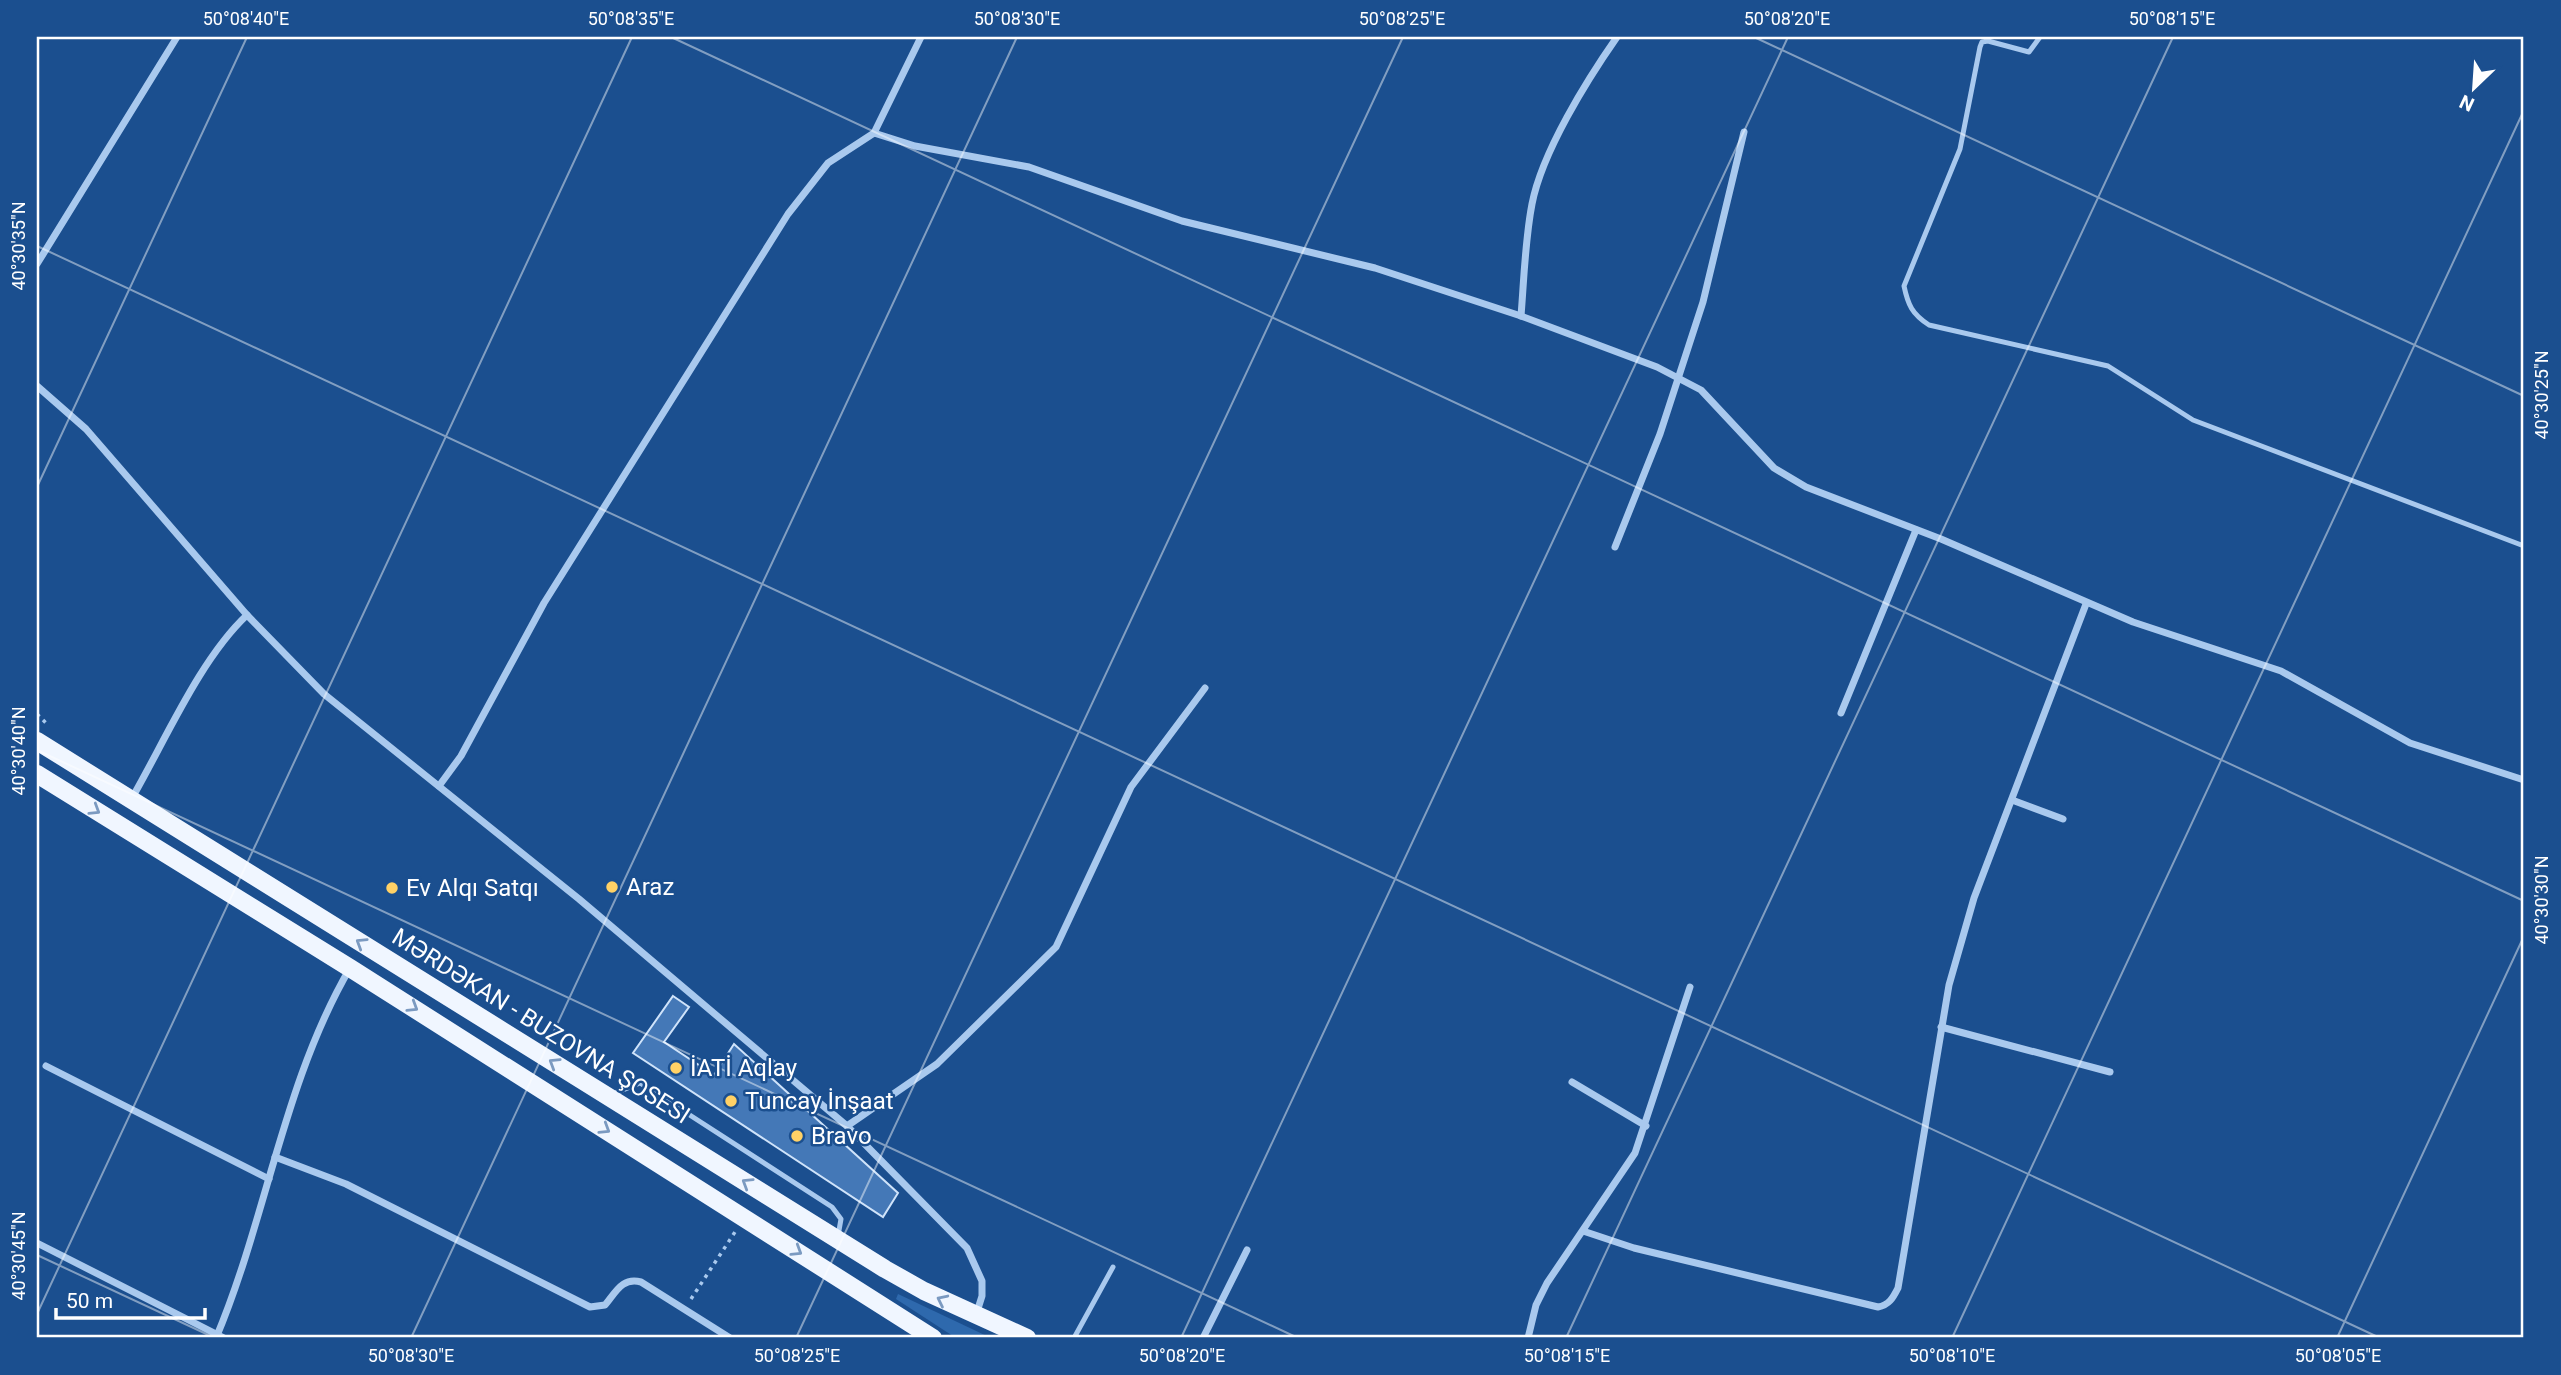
<svg xmlns="http://www.w3.org/2000/svg" width="2561" height="1375" font-family="Roboto,sans-serif">
<style>
.green{fill:#2e69ad}
.building{fill:#4478b7;stroke:#cfe3fa;stroke-width:2}
.lines{fill:none;stroke-linecap:round;stroke-linejoin:round}
.path{stroke:#a9c9ee;stroke-width:3.5;stroke-dasharray:3.5 5;stroke-linecap:butt}
.lane{stroke:#a9c9ee;stroke-width:5}
.street{stroke:#a9c9ee;stroke-width:7}
.primary{stroke:#f0f6ff;stroke-width:18}
.oneway{stroke:#7b9ac1}
.ticks{fill:none;stroke:#fff;stroke-width:2;stroke-opacity:0.45}
.poi-dot{fill:#ffd166;stroke:#1b4f8f;stroke-width:2.5}
.labels{text-anchor:middle;stroke-width:5;stroke-linejoin:round;paint-order:stroke}
.poi-label{font-size:24px;fill:#fff;stroke:#1b4f8f;text-anchor:start}
.street-label{font-size:24px;fill:#fff;stroke:#1b4f8f}
.neatline{fill:none;stroke:#fff;stroke-width:2.5}
.ticks-label{font-size:18px;text-anchor:middle;fill:#fff}
</style>
<rect width="100%" height="100%" fill="#1b4f8f"/>
<path class="green" d="M 898,1294 L 991,1338 L 956,1338 L 896,1299 Z"/>
<path class="building" d="M 673,996 L 689,1007 L 664,1042 L 714,1075 L 734,1044 L 898,1193 L 883,1217 L 633,1053 Z"/>
<g class="lines">
<g class="path">
<path d="M 37,714 L 48,725"/>
<path d="M 691,1299 L 735,1232"/>
</g>
<g class="lane">
<path d="M 2040,37 L 2029,52 L 1988,41 L 1982,42 L 1980,47 L 1960,149 L 1904,286 C 1908,305 1912,314 1929,325 L 2108,366 L 2193,420 L 2524,546"/>
<path d="M 613,1094 L 640,1083 L 651,1090 L 832,1207 L 841,1219 L 838,1236"/>
<path d="M 1074,1338 L 1113,1267"/>
</g>
<g class="street">
<path d="M 874,133 L 915,146 L 1029,167 L 1182,221 L 1375,268 L 1521,316 L 1657,367 L 1701,390 L 1774,468 L 1806,487 L 1941,539 L 2133,622 L 2281,671 L 2410,743 L 2524,780"/>
<path d="M 37,264 L 177,37"/>
<path d="M 1521,316 C 1524,279 1525,240 1532,204 C 1542,152 1587,80 1617,37"/>
<path d="M 37,386 L 86,429 L 247,615 L 324,694 L 579,899 L 847,1126 L 967,1248 L 982,1281 L 982,1296 L 976,1315"/>
<path d="M 1615,547 L 1660,434 L 1703,302 L 1744,132"/>
<path d="M 1841,713 L 1916,530"/>
<path d="M 439,786 L 461,756 L 544,603 L 788,214 L 828,163 L 874,133 L 921,37"/>
<path d="M 132,798 C 165,741 200,659 247,615"/>
<path d="M 2012,800 L 2063,819"/>
<path d="M 1941,1027 L 2110,1072"/>
<path d="M 46,1066 L 269,1179"/>
<path d="M 1572,1082 L 1646,1126"/>
<path d="M 847,1126 L 937,1064 L 1056,947 L 1131,787 L 1205,688"/>
<path d="M 275,1157 L 346,1184 L 590,1307 L 605,1305 C 616,1292 622,1277 641,1282 L 730,1338"/>
<path d="M 1583,1231 L 1634,1248 L 1878,1307 C 1889,1305 1893,1298 1898,1288 L 1949,985 L 1974,898 L 2086,604"/>
<path d="M 37,1243 L 224,1338"/>
<path d="M 216,1338 C 267,1217 283,1083 350,968"/>
<path d="M 1203,1338 L 1247,1250"/>
<path d="M 1528,1338 L 1536,1305 L 1547,1283 L 1635,1153 L 1690,987"/>
</g>
<g class="primary">
<path d="M 37,741 L 885,1269 L 924,1291 L 1027,1338"/>
<path d="M 37,774 L 350,968 L 933,1338"/>
</g>
</g>
<defs><path id="oneway-chevron" d="M-2-3.5L2.5 0L-2 3.5" fill="none" stroke-width="1.6" stroke-linecap="round" stroke-linejoin="round" transform="scale(1.75)"/></defs>
<g class="oneway">
<use href="#oneway-chevron" transform="translate(95 810) rotate(32)"/>
<use href="#oneway-chevron" transform="translate(361 943) rotate(-148)"/>
<use href="#oneway-chevron" transform="translate(413 1007) rotate(32)"/>
<use href="#oneway-chevron" transform="translate(554 1063) rotate(-148)"/>
<use href="#oneway-chevron" transform="translate(605 1129) rotate(32)"/>
<use href="#oneway-chevron" transform="translate(747 1183) rotate(-148)"/>
<use href="#oneway-chevron" transform="translate(797 1251) rotate(32)"/>
<use href="#oneway-chevron" transform="translate(942 1300) rotate(-154)"/>
</g>
<path class="ticks" d="M 671,37 L 2524,901M 1754,37 L 2524,396M 37,246 L 2380,1338M 37,487 L 247,37M 37,750 L 1298,1338M 37,1255 L 215,1338M 37,1314 L 632,37M 411,1338 L 1017,37M 796,1338 L 1403,37M 1181,1338 L 1788,37M 1566,1338 L 2173,37M 1952,1338 L 2524,110M 2337,1338 L 2524,936"/>
<g class="poi-dot">
<circle cx="612" cy="887" r="7"/>
<circle cx="392" cy="888" r="7"/>
<circle cx="676" cy="1068" r="7"/>
<circle cx="731" cy="1101" r="7"/>
<circle cx="797" cy="1136" r="7"/>
</g>
<g class="labels">
<g class="poi-label">
<text x="626" y="895">Araz</text>
<text x="406" y="896">Ev Alqı Satqı</text>
<text x="690" y="1076">İATİ Aqlay</text>
<text x="745" y="1109">Tuncay İnşaat</text>
<text x="811" y="1144">Bravo</text>
</g>
<g class="street-label">
<text transform="translate(541 1026) rotate(32)" y="8">MƏRDƏKAN - BUZOVNA ŞOSESI</text>
</g>
</g>
<rect width="2561" height="1375" fill="none" stroke="#1b4f8f" stroke-width="77"/>
<g transform="translate(2474 88) rotate(205)" stroke="#1b4f8f" stroke-width="5" paint-order="stroke">
<path d="M0-5L12 26L0 18L-12 26Z" fill="#ffffff"/>
<text y="-10" font-size="19" font-weight="bold" text-anchor="middle" fill="#ffffff">N</text>
</g>
<path d="M56 1308v10h149v-10" fill="none" stroke="#ffffff" stroke-width="3.5"/>
<text x="66" y="1308" font-size="21" fill="#ffffff" stroke="#1b4f8f" stroke-width="5" paint-order="stroke">50 m</text>
<rect x="38" y="38" width="2484" height="1298" class="neatline"/>
<g class="ticks-label">
<text x="246" y="25">50°08'40"E</text>
<text x="631" y="25">50°08'35"E</text>
<text x="1017" y="25">50°08'30"E</text>
<text x="1402" y="25">50°08'25"E</text>
<text x="1787" y="25">50°08'20"E</text>
<text x="2172" y="25">50°08'15"E</text>
<text transform="translate(19 246) rotate(-90)" y="6">40°30'35"N</text>
<text transform="translate(2542 395) rotate(-90)" y="6">40°30'25"N</text>
<text transform="translate(19 751) rotate(-90)" y="6">40°30'40"N</text>
<text transform="translate(2542 900) rotate(-90)" y="6">40°30'30"N</text>
<text transform="translate(19 1256) rotate(-90)" y="6">40°30'45"N</text>
<text x="411" y="1362">50°08'30"E</text>
<text x="797" y="1362">50°08'25"E</text>
<text x="1182" y="1362">50°08'20"E</text>
<text x="1567" y="1362">50°08'15"E</text>
<text x="1952" y="1362">50°08'10"E</text>
<text x="2338" y="1362">50°08'05"E</text>
</g>
</svg>
